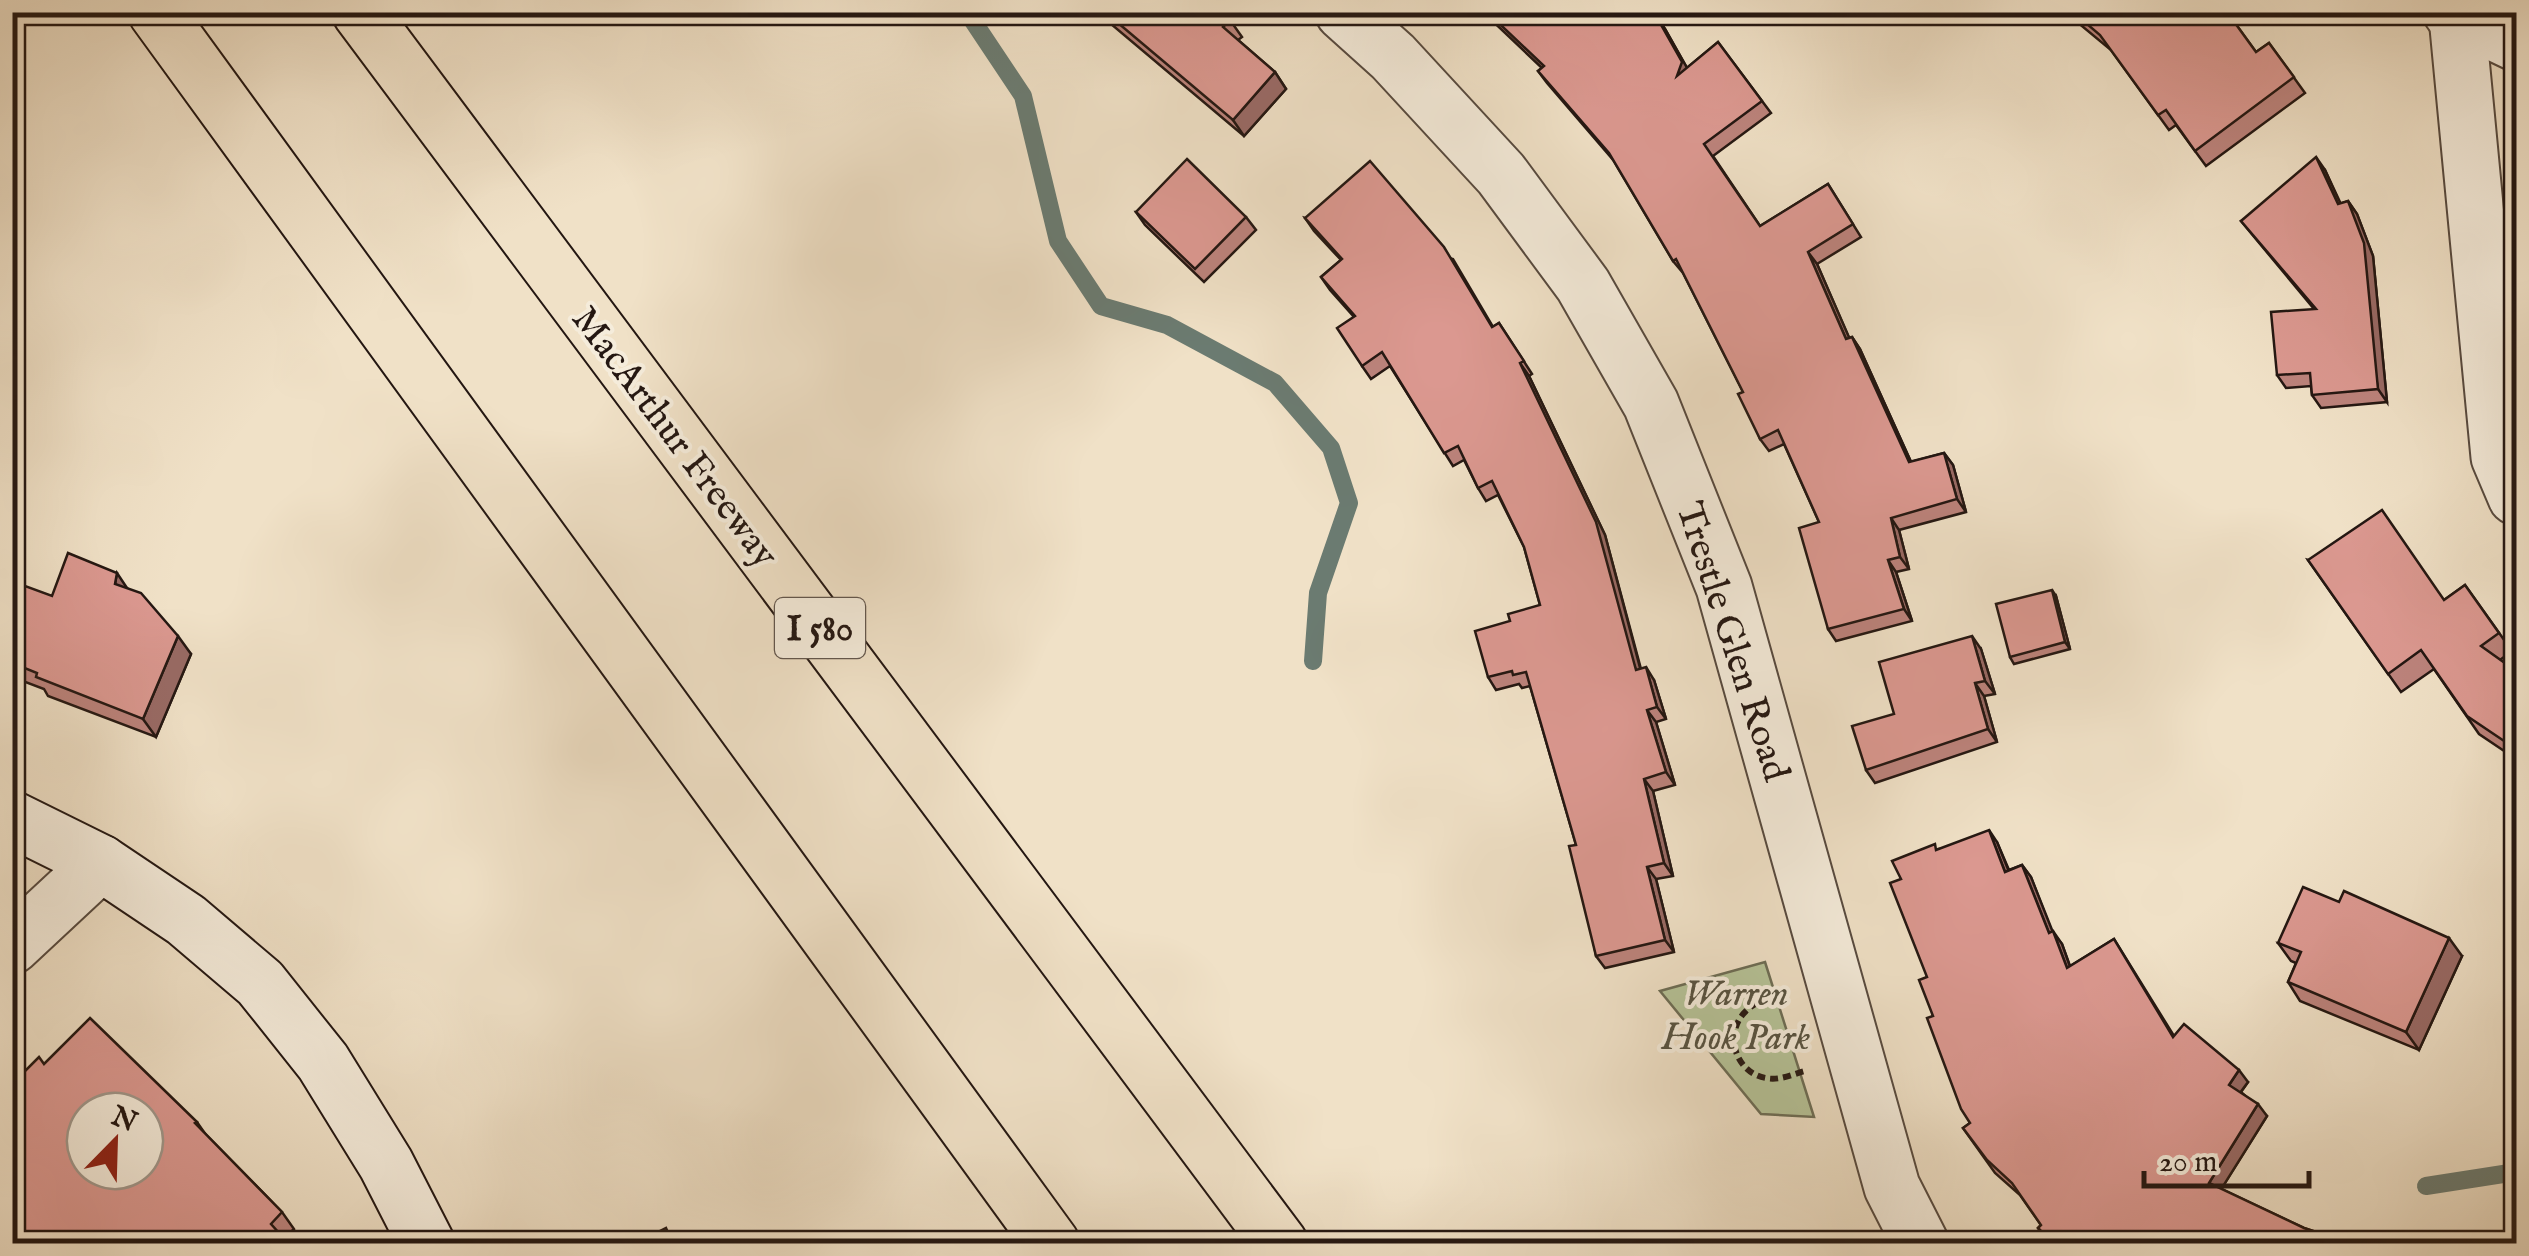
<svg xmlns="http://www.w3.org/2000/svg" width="2529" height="1256" font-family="'IM FELL English',serif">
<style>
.green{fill:#b6c398;stroke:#6d6d55;stroke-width:2.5}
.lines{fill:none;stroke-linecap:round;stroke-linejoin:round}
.stream{stroke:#6b7b71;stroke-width:18}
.minor-casing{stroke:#574a3f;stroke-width:59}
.secondary-casing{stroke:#241712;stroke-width:59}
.motorway-casing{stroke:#241712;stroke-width:59}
.path{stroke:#241712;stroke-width:6;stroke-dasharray:8 5;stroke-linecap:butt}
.minor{stroke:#f5ecdb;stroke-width:55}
.secondary{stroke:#f5ecdb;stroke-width:55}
.motorway{stroke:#f0e1c7;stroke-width:55}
.wall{fill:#bc837c;stroke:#241712;stroke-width:2.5}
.shaded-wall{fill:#996a65;stroke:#241712;stroke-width:2.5}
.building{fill:#db9890;stroke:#241712;stroke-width:2.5;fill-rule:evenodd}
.labels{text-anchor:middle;stroke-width:8;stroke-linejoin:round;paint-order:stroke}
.shield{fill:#f5ecdb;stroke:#63574e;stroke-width:2.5}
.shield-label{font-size:35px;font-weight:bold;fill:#241712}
.street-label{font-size:38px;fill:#241712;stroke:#f5ecdb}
.park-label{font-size:38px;font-style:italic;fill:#575341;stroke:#f5ecdb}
</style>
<rect width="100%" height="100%" fill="#f0e1c7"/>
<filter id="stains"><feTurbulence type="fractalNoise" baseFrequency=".002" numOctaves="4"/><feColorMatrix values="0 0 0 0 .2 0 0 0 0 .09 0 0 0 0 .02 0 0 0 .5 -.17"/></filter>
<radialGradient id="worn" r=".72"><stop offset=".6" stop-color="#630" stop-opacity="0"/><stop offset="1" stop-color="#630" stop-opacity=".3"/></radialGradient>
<path class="green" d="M 1765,962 L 1814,1117 L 1761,1114 L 1660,991 Z"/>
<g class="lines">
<g class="stream">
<path d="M 967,12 L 1023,96 L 1058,241 L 1101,306 L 1167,325 L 1275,383 L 1331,448 L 1349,503 L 1318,593 L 1313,661"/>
<path d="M 2426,1186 L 2516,1172"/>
</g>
<g class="minor-casing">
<g id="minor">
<path d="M 1343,12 L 1393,57 L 1501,174 L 1583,285 L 1651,404 L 1724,587 L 1892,1187 L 1921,1244"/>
<path d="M 2451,12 L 2516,43"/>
<path d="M 2457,17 L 2499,457 L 2516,497"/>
<path d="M 12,946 L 101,863"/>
</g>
</g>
<g class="secondary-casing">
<path id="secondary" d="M 12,819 L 101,863 L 186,920 L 260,983 L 323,1062 L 386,1164 L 427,1244"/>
</g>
<g class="motorway-casing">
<g id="motorway">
<path d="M 156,12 L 1052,1244"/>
<path d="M 360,12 L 1280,1244"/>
</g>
</g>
<path class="path" d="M 1782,995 C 1769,999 1756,1001 1746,1011 C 1723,1033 1735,1073 1766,1078 C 1779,1081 1793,1074 1805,1071"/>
<use href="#minor" class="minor"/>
<use href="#secondary" class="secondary"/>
<use href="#motorway" class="motorway"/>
</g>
<g class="wall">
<path d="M 1090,12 L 1221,12 L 1230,20 L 1242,37 L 1238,40 L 1275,72 L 1286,89 L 1244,136 L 1104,18 L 1101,22 Z"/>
<path d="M 1483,12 L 1651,12 L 1656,16 L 1665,29 L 1687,68 L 1718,42 L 1771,113 L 1713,156 L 1760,226 L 1828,184 L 1861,237 L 1817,264 L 1849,338 L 1852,337 L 1860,349 L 1911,462 L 1944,453 L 1953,465 L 1966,512 L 1899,530 L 1909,569 L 1896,572 L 1912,621 L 1836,641 L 1828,629 L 1819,522 L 1784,444 L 1769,451 L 1760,439 L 1743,392 L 1683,273 L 1673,261 L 1614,161 L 1547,83 L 1538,71 L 1542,68 Z"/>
<path d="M 2065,12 L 2227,12 L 2256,52 L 2269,43 L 2305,93 L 2206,166 L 2176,125 L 2169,130 L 2111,50 Z"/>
<path d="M 2325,170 L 2340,204 L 2348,201 L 2357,214 L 2373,256 L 2387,402 L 2321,408 L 2312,395 L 2311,386 L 2286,388 L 2277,375 L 2314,309 L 2241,221 Z"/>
<path d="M 1136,212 L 1246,217 L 1256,230 L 1204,282 L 1145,225 Z"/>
<path d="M 1305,218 L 1453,259 L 1493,327 L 1499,323 L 1532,374 L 1529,376 L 1605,535 L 1641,669 L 1654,680 L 1666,719 L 1656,722 L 1675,785 L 1653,791 L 1673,876 L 1656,879 L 1674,952 L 1605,968 L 1596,956 L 1576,845 L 1530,686 L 1522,688 L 1519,684 L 1496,690 L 1488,677 L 1510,621 L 1540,605 L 1524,547 L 1498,495 L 1486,501 L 1478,488 L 1464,460 L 1453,466 L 1390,366 L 1371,379 L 1362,366 L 1354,317 L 1330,290 L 1321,277 L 1341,260 L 1314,231 Z"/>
<path d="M 2308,560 L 2444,600 L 2465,585 L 2512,651 L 2500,660 L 2516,671 L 2516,759 L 2479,734 L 2434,669 L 2401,692 Z"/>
<path d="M 127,588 L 191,654 L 156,737 L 48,696 L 44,689 L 12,677 L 12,594 L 52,596 Z"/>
<path d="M 2056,596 L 2070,649 L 2014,664 L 2010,657 Z"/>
<path d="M 1981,649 L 1995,694 L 1984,696 L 1997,742 L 1875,783 L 1866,770 Z"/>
<path d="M 1997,842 L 2009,870 L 2022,865 L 2031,877 L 2052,932 L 2062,944 L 2070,966 L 2114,939 L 2174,1036 L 2248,1082 L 2241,1092 L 2267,1116 L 2221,1189 L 2304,1228 L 2352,1244 L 2049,1244 L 2046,1241 L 2038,1228 L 2041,1225 L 2020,1195 L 1995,1173 L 1963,1128 L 1970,1123 L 1933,1016 L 1927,977 L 1938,849 Z"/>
<path d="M 2278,943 L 2462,956 L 2419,1050 L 2300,1001 L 2288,982 L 2296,963 L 2291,961 Z"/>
<path d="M 44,1064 L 197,1122 L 206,1135 L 282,1212 L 294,1229 L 284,1238 Z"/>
</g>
<g class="shaded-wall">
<path d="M 1062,12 L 1072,12 L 1066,19 Z"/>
<path d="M 1094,12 L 1100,12 L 1104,18 L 1101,22 Z"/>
<path d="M 1656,16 L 1665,29 L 1691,75 L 1677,76 Z"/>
<path d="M 1275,72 L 1286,89 L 1244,136 L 1233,120 Z"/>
<path d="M 2316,157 L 2325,170 L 2347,217 L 2338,204 Z"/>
<path d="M 2348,201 L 2357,214 L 2373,256 L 2387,402 L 2378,389 Z"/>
<path d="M 1808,252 L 1817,264 L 1855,351 L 1846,339 Z"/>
<path d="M 1852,337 L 1860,349 L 1917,475 L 1909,462 Z"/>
<path d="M 1520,363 L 1529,376 L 1605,535 L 1644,683 L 1636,670 Z"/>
<path d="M 1944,453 L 1953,465 L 1966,512 L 1957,499 Z"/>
<path d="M 1891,518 L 1899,530 L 1909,569 L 1900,557 Z"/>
<path d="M 1888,560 L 1896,572 L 1912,621 L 1904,609 Z"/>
<path d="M 117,573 L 129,591 L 115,584 Z"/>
<path d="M 2052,590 L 2056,596 L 2070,649 L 2065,642 Z"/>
<path d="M 178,636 L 191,654 L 156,737 L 143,719 Z"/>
<path d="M 1972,636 L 1981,649 L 1995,694 L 1985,681 Z"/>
<path d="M 1646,667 L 1654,680 L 1666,719 L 1657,707 Z"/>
<path d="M 1975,683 L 1984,696 L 1997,742 L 1988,729 Z"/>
<path d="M 1647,710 L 1656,722 L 1675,785 L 1666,772 Z"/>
<path d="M 1644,779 L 1653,791 L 1673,876 L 1664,863 Z"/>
<path d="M 1989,830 L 1997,842 L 2014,884 L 2005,872 Z"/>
<path d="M 2022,865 L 2031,877 L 2058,945 L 2049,933 Z"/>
<path d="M 1647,867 L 1656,879 L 1674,952 L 1665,940 Z"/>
<path d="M 2053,931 L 2062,944 L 2075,981 L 2067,968 Z"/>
<path d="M 2449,938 L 2462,956 L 2419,1050 L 2406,1032 Z"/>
<path d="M 2239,1070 L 2248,1082 L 2237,1097 L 2229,1085 Z"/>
<path d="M 2258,1104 L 2267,1116 L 2217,1196 L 2209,1183 Z"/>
</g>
<g class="building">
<path d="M 1105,12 L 1221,12 L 1230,20 L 1223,27 L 1275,72 L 1233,120 Z"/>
<path d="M 1487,12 L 1651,12 L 1656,16 L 1682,62 L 1677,76 L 1718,42 L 1762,101 L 1704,144 L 1760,226 L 1828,184 L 1853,224 L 1808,252 L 1846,339 L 1852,337 L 1909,462 L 1944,453 L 1957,499 L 1891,518 L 1900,557 L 1888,560 L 1904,609 L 1828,629 L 1799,528 L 1819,522 L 1778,430 L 1760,439 L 1738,394 L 1743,392 L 1676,259 L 1673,261 L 1609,153 L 1538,71 L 1544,66 Z"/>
<path d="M 2073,12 L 2227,12 L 2256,52 L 2269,43 L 2294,77 L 2195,151 L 2166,110 L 2158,115 L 2100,35 Z"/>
<path d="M 2316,157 L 2338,204 L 2348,201 L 2364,243 L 2378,389 L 2312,395 L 2310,373 L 2277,375 L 2271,312 L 2316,309 L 2241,221 Z"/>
<path d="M 1187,159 L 1246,217 L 1195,269 L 1136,212 Z"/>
<path d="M 1370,161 L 1444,247 L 1492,327 L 1499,323 L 1524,361 L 1520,363 L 1596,522 L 1636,670 L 1646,667 L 1657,707 L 1647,710 L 1666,772 L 1644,779 L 1664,863 L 1647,867 L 1665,940 L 1596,956 L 1569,846 L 1576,845 L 1526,672 L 1513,675 L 1512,671 L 1488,677 L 1475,631 L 1510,621 L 1508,614 L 1540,605 L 1524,547 L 1492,481 L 1478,488 L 1458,446 L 1444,453 L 1382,352 L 1362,366 L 1337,328 L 1355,316 L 1321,277 L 1342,259 L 1305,218 Z"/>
<path d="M 2382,510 L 2444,600 L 2465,585 L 2499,633 L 2481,646 L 2516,671 L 2516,749 L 2467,716 L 2421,650 L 2388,674 L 2308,560 Z"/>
<path d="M 68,553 L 117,573 L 115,584 L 141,593 L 178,636 L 143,719 L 36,677 L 37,673 L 12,663 L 12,594 L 17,583 L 52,596 Z"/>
<path d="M 2052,590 L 2065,642 L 2010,657 L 1996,604 Z"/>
<path d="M 1972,636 L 1985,681 L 1975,683 L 1988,729 L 1866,770 L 1852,726 L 1894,714 L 1879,662 Z"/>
<path d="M 1989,830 L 2005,872 L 2022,865 L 2049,933 L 2053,931 L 2067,968 L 2114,939 L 2173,1037 L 2184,1024 L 2239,1070 L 2229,1085 L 2258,1104 L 2209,1183 L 2304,1228 L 2352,1244 L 2054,1244 L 2038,1228 L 2041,1225 L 2012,1183 L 1987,1160 L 1963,1128 L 1970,1123 L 1961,1109 L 1927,1018 L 1933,1016 L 1919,980 L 1927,977 L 1890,883 L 1901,879 L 1892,861 L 1935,844 L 1936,850 Z"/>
<path d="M 2303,887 L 2339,902 L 2344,891 L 2449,938 L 2406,1032 L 2288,982 L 2301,952 L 2278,943 Z"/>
<path d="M 90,1018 L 197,1122 L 195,1123 L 282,1212 L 271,1224 L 289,1244 L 12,1244 L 12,1084 L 39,1057 L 44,1064 ZM 85,1111 L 145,1111 L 145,1171 L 85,1171 Z"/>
<path d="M 666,1228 L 673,1244 L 634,1244 Z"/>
</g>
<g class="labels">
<rect class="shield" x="775" y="598" width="90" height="60" rx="8"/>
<g class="shield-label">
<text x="820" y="640">I 580</text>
</g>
<g class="street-label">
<text transform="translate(676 436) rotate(53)" y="13">MacArthur Freeway</text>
<text transform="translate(1734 641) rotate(72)" y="13">Trestle Glen Road</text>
</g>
<g class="park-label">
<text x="1736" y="1005">Warren<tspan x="1736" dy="44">Hook Park</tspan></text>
</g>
</g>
<rect width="2529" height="1256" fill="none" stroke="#f0e1c7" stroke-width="50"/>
<rect x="15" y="15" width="2499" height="1226" fill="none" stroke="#241712" stroke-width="5"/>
<rect x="25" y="25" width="2479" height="1206" fill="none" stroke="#241712" stroke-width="2.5"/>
<g transform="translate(115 1141) rotate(23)"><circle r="48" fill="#f5ecdb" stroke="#a1978b" stroke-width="2.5"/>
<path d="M0-8L18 38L0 25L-18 38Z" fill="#8f2418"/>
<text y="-15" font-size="28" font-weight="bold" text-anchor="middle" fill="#241712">N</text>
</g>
<path d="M2144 1171v15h165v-15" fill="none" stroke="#241712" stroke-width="5"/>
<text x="2159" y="1171" font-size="30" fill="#241712" stroke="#f5ecdb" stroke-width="8" paint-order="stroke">20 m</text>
<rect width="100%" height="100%" filter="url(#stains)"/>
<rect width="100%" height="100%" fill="url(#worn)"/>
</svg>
